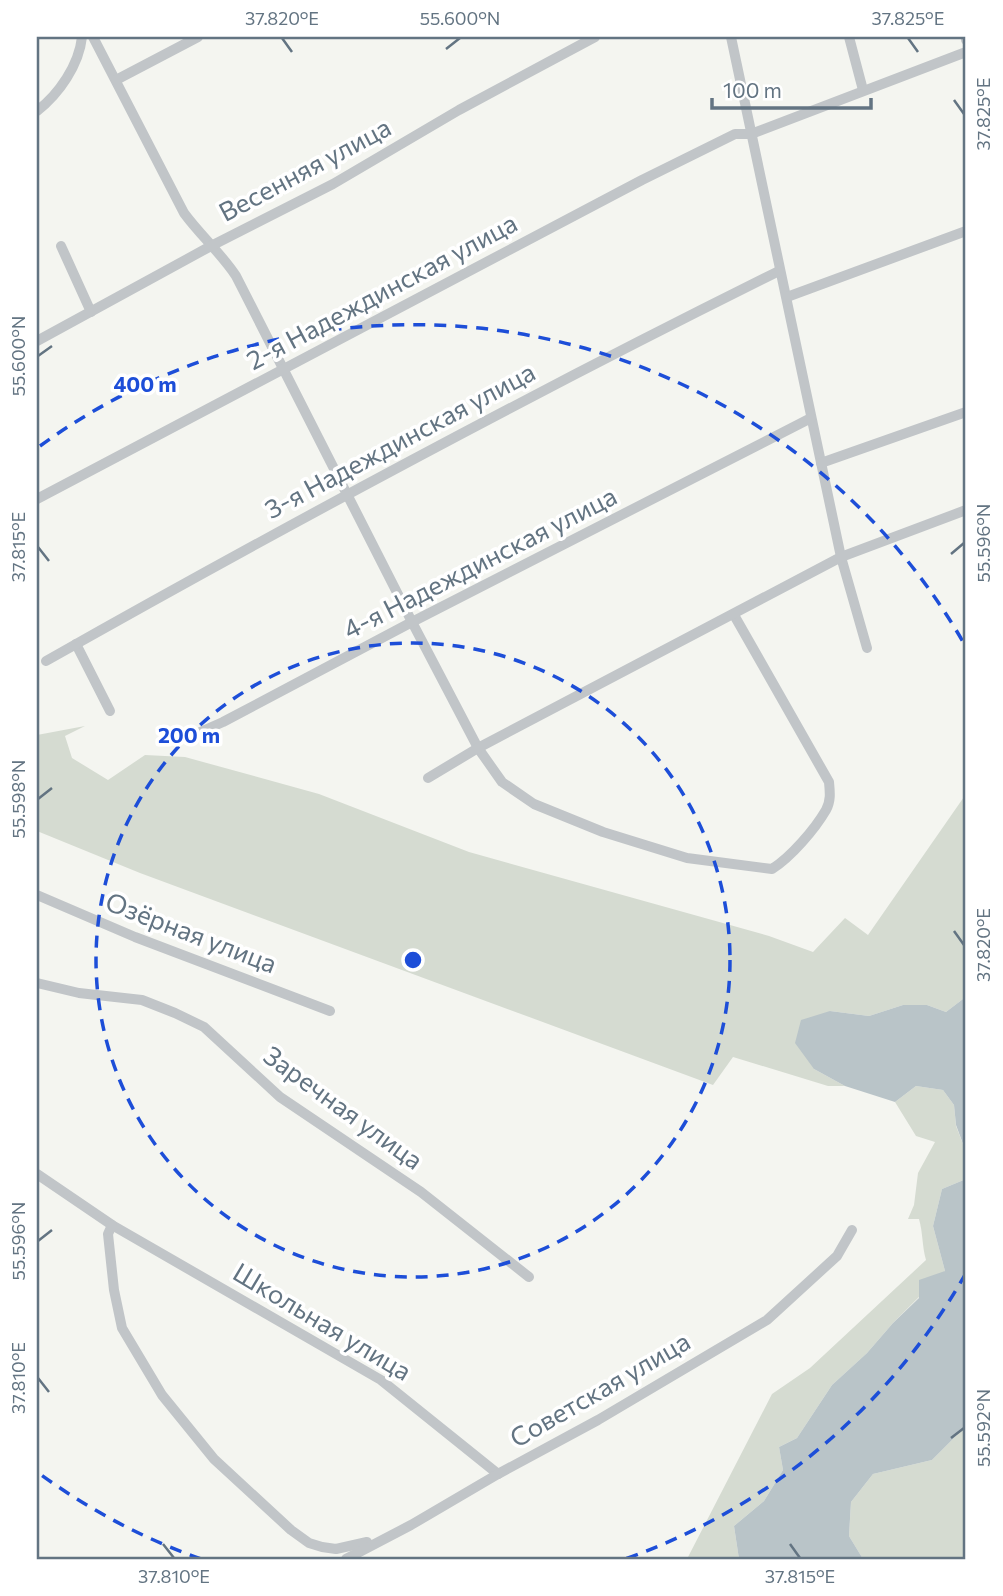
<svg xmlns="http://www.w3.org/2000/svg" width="1003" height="1596" font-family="Commissioner,sans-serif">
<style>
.green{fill:#d5dbd1}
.water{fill:#b9c4c8}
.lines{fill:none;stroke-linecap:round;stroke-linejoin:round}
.minor{stroke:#c1c5c8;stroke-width:10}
.ticks{fill:none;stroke:#637482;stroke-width:2.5}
.ring{fill:none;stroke:#1d4ed8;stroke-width:3.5;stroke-dasharray:12 9}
.labels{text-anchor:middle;stroke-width:7;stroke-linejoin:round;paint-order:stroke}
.street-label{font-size:26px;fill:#637482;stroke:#fff}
.centre{fill:#1d4ed8;stroke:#fff;stroke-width:3.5}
.ring-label{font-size:21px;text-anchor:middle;font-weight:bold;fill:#1d4ed8;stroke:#fff;stroke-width:7;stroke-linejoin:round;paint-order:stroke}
.neatline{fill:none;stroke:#637482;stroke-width:2.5}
.ticks-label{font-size:18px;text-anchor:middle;fill:#637482}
</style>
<rect width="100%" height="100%" fill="#f4f5f0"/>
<g class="green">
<path d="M 85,726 L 65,736 L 72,758 L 108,780 L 145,755 L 185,757 L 319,794 L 469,852 L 769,936 L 813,952 L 845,918 L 868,935 L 966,794 L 966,983 L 963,999 L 946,1012 L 927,1005 L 903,1005 L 869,1016 L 830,1011 L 814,1069 L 845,1086 L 828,1086 L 733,1057 L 713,1085 L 140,873 L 37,831 L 37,735 Z"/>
<path d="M 916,1086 L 943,1090 L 954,1105 L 956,1126 L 966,1152 L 966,1179 L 942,1189 L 933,1226 L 945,1271 L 893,1323 L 867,1353 L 832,1385 L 797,1438 L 779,1447 L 783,1470 L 764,1501 L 734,1526 L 739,1559 L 687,1559 L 772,1394 L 810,1368 L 926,1260 C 922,1246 923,1233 919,1219 L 908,1219 L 914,1205 L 918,1173 L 935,1142 L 916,1136 L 895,1102 Z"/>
<path d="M 966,1426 L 966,1559 L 863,1559 L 849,1536 L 851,1502 L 873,1474 L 932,1460 Z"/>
</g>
<g class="water">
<path d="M 966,984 L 966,1152 L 956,1125 L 954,1105 L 943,1090 L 916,1086 L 895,1102 L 845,1086 L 814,1069 L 795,1043 L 801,1020 L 830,1011 L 869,1016 L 903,1005 L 927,1005 L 946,1012 L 963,999 Z"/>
<path d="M 966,1179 L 966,1426 L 932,1460 L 873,1474 L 851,1502 L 849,1536 L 863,1559 L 739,1559 L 734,1526 L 764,1501 L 783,1470 L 779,1447 L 797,1438 L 832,1385 L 867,1353 L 893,1323 L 919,1298 L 919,1280 L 945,1271 L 933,1226 L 942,1189 Z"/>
</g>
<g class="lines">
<g class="minor">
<path d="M 93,37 L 184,213 C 200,235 221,253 236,276 L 412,622 L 478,748 L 502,782 L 534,804 L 603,832 L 687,858 L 772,869 C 791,857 815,829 826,810 C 831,801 830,792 829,782 L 734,615"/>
<path d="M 731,37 L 841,557 L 867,648"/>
<path d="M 849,37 L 863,90"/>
<path d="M 966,37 L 966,40"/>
<path d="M 116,80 L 198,37"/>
<path d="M 37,111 C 59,94 79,65 82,37"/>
<path d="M 61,246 L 91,312"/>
<path d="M 787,297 L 966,231"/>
<path d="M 37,341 L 211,246 L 333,184 L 459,110 L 595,37"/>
<path d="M 821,463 L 966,412"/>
<path d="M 37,499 L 642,180 L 735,134 L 751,134 L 966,52"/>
<path d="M 76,644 L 110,711"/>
<path d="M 46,661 C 287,525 531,394 779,271"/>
<path d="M 169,739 L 189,737 L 223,722 L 412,622 L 811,418"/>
<path d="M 428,778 L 478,748 L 841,557 L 966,510"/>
<path d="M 37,895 L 135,937 L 330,1011"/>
<path d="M 37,983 L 79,993 L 142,1000 L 175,1013 L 204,1027 L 280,1097 L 421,1192 L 529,1277"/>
<path d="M 37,1174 L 112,1225 L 381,1380 L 498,1474"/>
<path d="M 112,1225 L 108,1234 L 114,1290 L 122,1328 L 162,1395 L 214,1459 L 291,1530 L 309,1543 L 322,1547 L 336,1549 L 367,1542"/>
<path d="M 346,1559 L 411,1525 L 498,1474 L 598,1420 L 767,1320 L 837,1256 L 852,1230"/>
</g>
</g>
<path class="ticks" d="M 282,38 L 292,52M 908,38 L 918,52M 446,49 L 460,38M 954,100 L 964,114M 38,356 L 52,346M 38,547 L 49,561M 951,554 L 964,543M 38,799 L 52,788M 954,931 L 964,945M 38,1241 L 52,1230M 38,1378 L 49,1392M 951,1438 L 964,1428M 163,1544 L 174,1558M 790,1544 L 800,1558"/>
<g class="ring">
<circle cx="413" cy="960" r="317"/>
<path d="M966 1273A635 635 0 0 1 625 1559M201 1559A635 635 0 0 1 40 1474M40 446A635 635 0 0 1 966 647"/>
</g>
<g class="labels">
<g class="street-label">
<text transform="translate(305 170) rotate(-28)" y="9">Весенняя улица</text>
<text transform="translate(382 292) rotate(-28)" y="9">2-я Надеждинская улица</text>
<text transform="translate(400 441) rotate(-28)" y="9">3-я Надеждинская улица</text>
<text transform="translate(480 563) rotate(-27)" y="9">4-я Надеждинская улица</text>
<text transform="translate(191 933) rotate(21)" y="9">Озёрная улица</text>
<text transform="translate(343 1108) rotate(36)" y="9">Заречная улица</text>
<text transform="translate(322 1322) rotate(31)" y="9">Школьная улица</text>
<text transform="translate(600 1390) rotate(-30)" y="9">Советская улица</text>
</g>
</g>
<circle cx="413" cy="960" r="10" class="centre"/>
<g class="ring-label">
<text x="145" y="392">400 m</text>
<text x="189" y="743">200 m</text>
</g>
<rect width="1003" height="1596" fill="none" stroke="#ffffff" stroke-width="77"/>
<path d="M712 98v10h159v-10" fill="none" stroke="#637482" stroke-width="3.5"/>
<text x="723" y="98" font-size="21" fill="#637482" stroke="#ffffff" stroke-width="5" paint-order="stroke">100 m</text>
<rect x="38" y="38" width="926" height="1520" class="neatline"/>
<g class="ticks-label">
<text x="282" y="25">37.820°E</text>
<text x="460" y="25">55.600°N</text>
<text x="908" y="25">37.825°E</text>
<text transform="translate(984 114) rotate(-90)" y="6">37.825°E</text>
<text transform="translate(19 356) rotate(-90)" y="6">55.600°N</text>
<text transform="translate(984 543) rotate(-90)" y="6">55.596°N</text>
<text transform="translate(19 547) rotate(-90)" y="6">37.815°E</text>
<text transform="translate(19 799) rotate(-90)" y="6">55.598°N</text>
<text transform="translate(984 945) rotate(-90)" y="6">37.820°E</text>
<text transform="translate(19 1241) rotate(-90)" y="6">55.596°N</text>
<text transform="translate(19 1378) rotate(-90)" y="6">37.810°E</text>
<text transform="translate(984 1428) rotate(-90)" y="6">55.592°N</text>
<text x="174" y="1583">37.810°E</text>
<text x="800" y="1583">37.815°E</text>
</g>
</svg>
